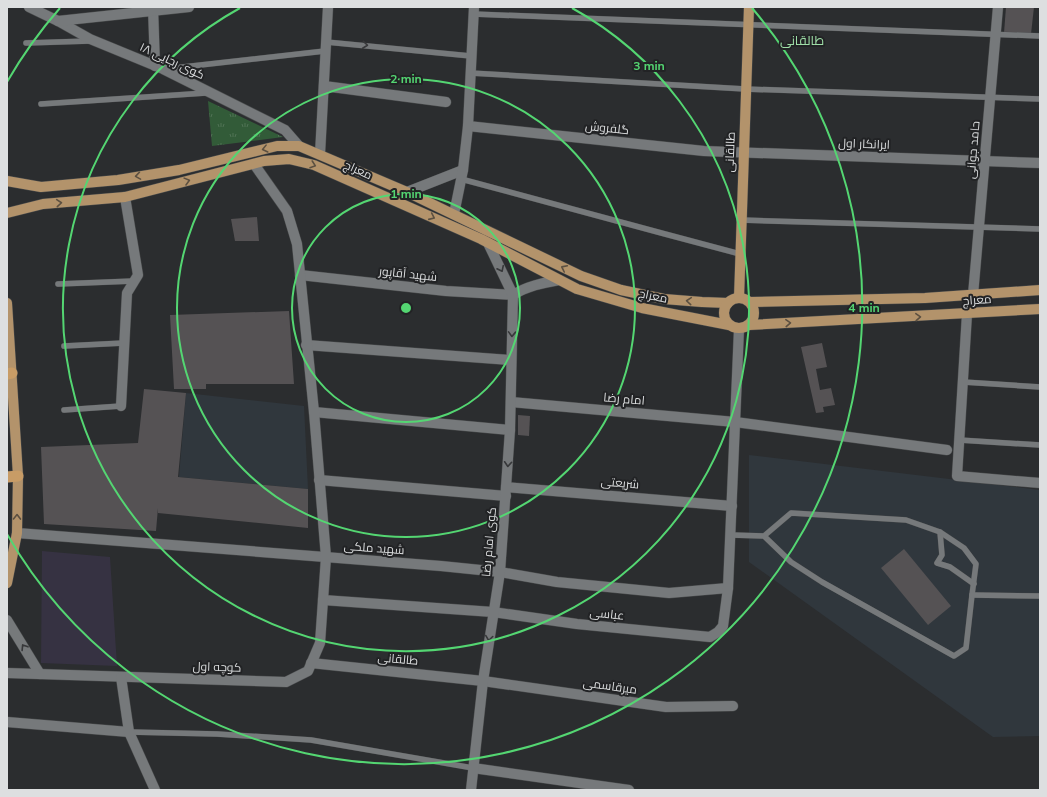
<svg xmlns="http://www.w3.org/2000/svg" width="1047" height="797" font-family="Mulish,Cairo,sans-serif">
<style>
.built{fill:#30373d}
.medical{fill:#363242}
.park{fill:url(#park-tufts)}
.building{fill:#555254}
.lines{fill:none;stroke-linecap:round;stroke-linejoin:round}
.service-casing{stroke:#484a4b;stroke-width:6}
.minor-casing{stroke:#484a4b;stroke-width:11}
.tertiary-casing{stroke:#484a4b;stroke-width:11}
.primary-casing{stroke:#484a4b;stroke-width:11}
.trunk-casing{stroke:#484a4b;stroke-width:12}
.service{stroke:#76797b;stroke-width:5.5}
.minor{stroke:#76797b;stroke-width:10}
.tertiary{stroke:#76797b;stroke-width:10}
.primary{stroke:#b3936b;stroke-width:10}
.trunk{stroke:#c89c66;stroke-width:11}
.oneway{stroke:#37383a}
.oneway2{stroke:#5c5041}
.ring{fill:none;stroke:#54d672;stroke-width:2}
.labels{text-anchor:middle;stroke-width:4;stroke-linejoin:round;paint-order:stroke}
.street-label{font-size:12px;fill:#dddfe0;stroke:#222325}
.neighbourhood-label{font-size:13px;fill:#9fdfa8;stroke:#222325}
.centre{fill:#54d672;stroke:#222325;stroke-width:2}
.ring-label{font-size:12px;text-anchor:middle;font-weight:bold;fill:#54d672;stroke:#222325;stroke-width:4;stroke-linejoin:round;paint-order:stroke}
</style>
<defs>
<pattern id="park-tufts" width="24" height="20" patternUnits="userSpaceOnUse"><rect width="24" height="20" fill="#325b38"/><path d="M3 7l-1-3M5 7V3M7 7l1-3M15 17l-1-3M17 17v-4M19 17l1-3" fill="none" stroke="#4f7254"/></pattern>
</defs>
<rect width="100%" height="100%" fill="#2b2d2f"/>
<g class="built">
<path d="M 186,393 L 304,406 L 308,489 L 179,477 Z"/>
<path d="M 749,455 L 1040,490 L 1040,736 L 993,737 L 749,562 Z"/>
</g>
<path class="medical" d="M 42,551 L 110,557 L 117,666 L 41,663 Z"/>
<path class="park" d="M 208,101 L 283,137 L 212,146 Z"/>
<g class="building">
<path d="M 1006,7 L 1034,7 L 1031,34 L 1004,33 Z"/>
<path d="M 257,217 L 259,241 L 235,241 L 231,219 Z"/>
<path d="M 289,311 L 294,384 L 206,384 L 206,389 L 174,389 L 170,315 Z"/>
<path d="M 822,343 L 827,367 L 816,369 L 820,390 L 831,388 L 835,405 L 823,407 L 824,412 L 816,413 L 801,347 Z"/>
<path d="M 144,389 L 186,393 L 178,477 L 308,489 L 308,528 L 158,513 L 158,508 L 156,531 L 44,524 L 41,447 L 138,443 Z"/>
<path d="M 518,415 L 530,416 L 529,436 L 518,435 Z"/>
<path d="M 904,549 L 951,606 L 928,625 L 881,568 Z"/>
</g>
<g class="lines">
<g class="service-casing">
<g id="service">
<path d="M 473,14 L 1040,36"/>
<path d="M 326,42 L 471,56"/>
<path d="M 26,43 L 90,41"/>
<path d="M 165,69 L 325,51"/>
<path d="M 470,73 L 745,89 L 1040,99"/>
<path d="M 41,104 L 206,93"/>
<path d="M 461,179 L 665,234 L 740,254"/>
<path d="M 741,220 L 1040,229"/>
<path d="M 58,284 L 134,281"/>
<path d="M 64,346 L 124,343"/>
<path d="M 963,382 L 1040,387"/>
<path d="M 64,410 L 121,406"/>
<path d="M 959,440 L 1040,445"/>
<path d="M 940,532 L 942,555 L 937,563 L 950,567 L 974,584"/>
<path d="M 731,535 L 764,536 L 791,513 L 906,520 L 940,532 L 964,548 L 976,564 L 972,595 L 966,648 L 954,656 L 822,582 L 791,562 L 764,536"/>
<path d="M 972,595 L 1040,596"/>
<path d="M 129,732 L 217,734 L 311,740 L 473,768"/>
</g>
</g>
<g class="minor-casing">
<g id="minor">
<path d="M 29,7 L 58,21 L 90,39 L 163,69 L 285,130 L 299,146"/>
<path d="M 153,7 L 155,66"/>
<path d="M 58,21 L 189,7"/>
<path d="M 324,86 L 446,102"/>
<path d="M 468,126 L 704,151 L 1040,163"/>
<path d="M 320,154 L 328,7"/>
<path d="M 407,192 L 463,170"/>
<path d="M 454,214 L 463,170 L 468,126 L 474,7"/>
<path d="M 300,275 L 446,291 L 513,295"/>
<path d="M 973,295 L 998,7"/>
<path d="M 967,314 L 957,476 L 1040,483"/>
<path d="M 306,345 L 511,360"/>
<path d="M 511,402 L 735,422 L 947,450"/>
<path d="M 121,406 L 127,293 L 138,275 L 125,197"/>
<path d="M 314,412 L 510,430"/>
<path d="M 319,480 L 506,496"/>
<path d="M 506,487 L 732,506"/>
<path d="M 17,533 L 441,566 L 500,572 L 557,582 L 669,593 L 728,588"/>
<path d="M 323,600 L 493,612 L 577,624 L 710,637 L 718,632 L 723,626 L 728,588 L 739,329"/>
<path d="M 7,620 L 40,674"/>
<path d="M 311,663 L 483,681 L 666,707 L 733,706"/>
<path d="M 7,673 L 286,682 L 308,671 L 320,643 L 326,557 L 314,412 L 297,244 L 287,211 L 254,164"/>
<path d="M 7,722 L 129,732"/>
<path d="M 473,768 L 629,790"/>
</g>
</g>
<g class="tertiary-casing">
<g id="tertiary">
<path d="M 513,295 C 527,286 543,283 559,280"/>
<path d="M 121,677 L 129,732 L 155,790"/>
<path d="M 471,790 L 483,681 L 500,572 L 510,430 L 513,295 L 488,243"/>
</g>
</g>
<g class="primary-casing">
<g id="primary">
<path d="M 7,181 L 41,187 L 118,180 L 179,170 L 277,146 L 299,146 L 407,192 L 581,276 L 621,290 L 664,299 L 702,302 L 728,303"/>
<path d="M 7,213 L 43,204 L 125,197 L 264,161 L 289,159 L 314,165 L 481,239 L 577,289 L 642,308 L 729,325"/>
<circle cx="739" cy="313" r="15"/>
<path d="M 739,298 L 749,7"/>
<path d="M 750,302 L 925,298 L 1040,290"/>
<path d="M 7,303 L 18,476 L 17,533 L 7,583"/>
<path d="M 749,325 L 1040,309"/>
</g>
</g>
<g class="trunk-casing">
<g id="trunk">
<path d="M 7,374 L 12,373"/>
<path d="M 7,477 L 18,476"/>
</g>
</g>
<use href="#service" class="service"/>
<use href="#minor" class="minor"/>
<use href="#tertiary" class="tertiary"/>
<use href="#primary" class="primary"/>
<use href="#trunk" class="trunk"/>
</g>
<defs><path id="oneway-chevron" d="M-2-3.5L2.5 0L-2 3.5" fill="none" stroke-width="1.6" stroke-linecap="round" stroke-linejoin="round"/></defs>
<g class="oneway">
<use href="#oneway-chevron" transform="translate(365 45) rotate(6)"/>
<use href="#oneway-chevron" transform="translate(501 269) rotate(64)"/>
<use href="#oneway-chevron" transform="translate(512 334) rotate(92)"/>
<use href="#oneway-chevron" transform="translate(508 464) rotate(94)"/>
<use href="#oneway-chevron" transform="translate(489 638) rotate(98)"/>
<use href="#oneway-chevron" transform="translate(24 647) rotate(-122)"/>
</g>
<g class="oneway2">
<use href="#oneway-chevron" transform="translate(265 149) rotate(166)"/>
<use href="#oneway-chevron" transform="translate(313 165) rotate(19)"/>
<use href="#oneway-chevron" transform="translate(138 176) rotate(171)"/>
<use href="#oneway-chevron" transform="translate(187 181) rotate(-15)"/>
<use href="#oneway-chevron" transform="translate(59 203) rotate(-5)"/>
<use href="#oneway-chevron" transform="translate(432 217) rotate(24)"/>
<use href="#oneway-chevron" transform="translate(564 268) rotate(-154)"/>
<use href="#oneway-chevron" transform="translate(689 301) rotate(-175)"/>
<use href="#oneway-chevron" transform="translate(918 317) rotate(-3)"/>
<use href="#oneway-chevron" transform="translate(788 323) rotate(-3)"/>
<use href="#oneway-chevron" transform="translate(17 517) rotate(-89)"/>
</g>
<g class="ring">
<circle cx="406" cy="308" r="114"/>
<circle cx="406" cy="308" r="229"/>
<path d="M572 8A343 343 0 1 1 240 8"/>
<path d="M7 82A458 458 0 0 1 60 8M752 8A458 458 0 1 1 7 534"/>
</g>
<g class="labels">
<g class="street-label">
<text transform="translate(172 61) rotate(25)" y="4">کوی رجایی ۱۸</text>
<text transform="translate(607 128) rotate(6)" y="4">گلفروش</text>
<text transform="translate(864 144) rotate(2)" y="4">ایرانکار اول</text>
<text transform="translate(973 150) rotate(-85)" y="4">حامد جوانی</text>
<text transform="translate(730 152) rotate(-88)" y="4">طالقانی</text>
<text transform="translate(358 170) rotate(24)" y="4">معراج</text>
<text transform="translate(408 274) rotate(6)" y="4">شهید آقاپور</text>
<text transform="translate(653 296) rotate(12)" y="4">معراج</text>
<text transform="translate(977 300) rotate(-4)" y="4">معراج</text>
<text transform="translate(624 399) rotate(5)" y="4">امام رضا</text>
<text transform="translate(620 483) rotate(5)" y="4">شریعتی</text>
<text transform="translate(489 542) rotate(-85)" y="4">کوی امام رضا</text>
<text transform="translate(374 548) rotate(4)" y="4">شهید ملکی</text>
<text transform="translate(607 614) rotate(6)" y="4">عباسی</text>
<text transform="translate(398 659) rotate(5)" y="4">طالقانی</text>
<text transform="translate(217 667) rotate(2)" y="4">کوچه اول</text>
<text transform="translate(610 686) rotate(8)" y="4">میرقاسمی</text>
</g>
<g class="neighbourhood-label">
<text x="802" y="45">طالقانی</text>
</g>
</g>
<circle cx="406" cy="308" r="6" class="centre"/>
<g class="ring-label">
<text x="649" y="70">3 min</text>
<text x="406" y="83">2 min</text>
<text x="406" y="198">1 min</text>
<text x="864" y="312">4 min</text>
</g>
<rect width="1047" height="797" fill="none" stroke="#dddfe0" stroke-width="16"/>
</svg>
